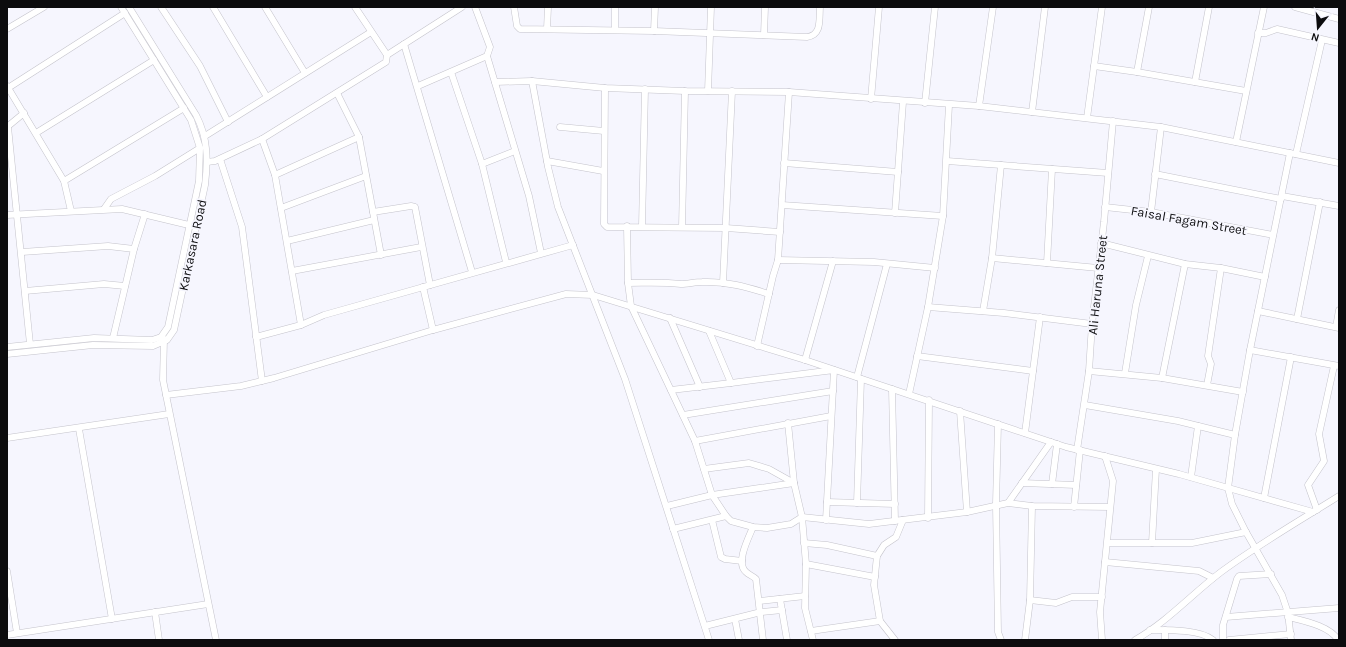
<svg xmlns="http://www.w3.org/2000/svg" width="1346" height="647" font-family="Karla,sans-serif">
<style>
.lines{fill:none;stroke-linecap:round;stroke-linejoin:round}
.minor-casing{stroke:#c4c3cb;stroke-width:7}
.minor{stroke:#fff;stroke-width:6}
.labels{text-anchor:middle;stroke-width:3.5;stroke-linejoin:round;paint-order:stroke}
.street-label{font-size:13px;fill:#0c0c0e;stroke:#f6f6fe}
</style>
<rect width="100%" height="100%" fill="#f6f6fe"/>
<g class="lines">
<g class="minor-casing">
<g id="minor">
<path d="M 161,7 L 200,66 L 228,122"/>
<path d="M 213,7 L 267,97"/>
<path d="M 265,7 L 305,73"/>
<path d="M 475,7 L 490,47 L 487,56 L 529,196 L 541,253"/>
<path d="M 514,7 L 517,26 L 520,29 L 654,31 L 807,37 C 822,35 819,20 820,7"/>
<path d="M 1149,7 L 1137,72 L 1246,91"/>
<path d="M 1295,7 L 1339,19"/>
<path d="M 7,29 L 44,7"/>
<path d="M 547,29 L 548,7"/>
<path d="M 615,30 L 615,7"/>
<path d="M 654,31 L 655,7"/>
<path d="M 1258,33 L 1266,33 L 1277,29 L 1339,43"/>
<path d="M 764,35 L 765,7"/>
<path d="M 404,44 L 472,272"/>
<path d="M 387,55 L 462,7"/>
<path d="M 1094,66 L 1137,72"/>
<path d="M 451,72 L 482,164 L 506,262"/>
<path d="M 532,81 L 548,167 L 558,207 L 625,379 L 709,640"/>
<path d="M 495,82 L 532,81 L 605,88 L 685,91 L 789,92 L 979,106 L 1161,127 L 1339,163"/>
<path d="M 1195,82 L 1209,7"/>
<path d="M 7,86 L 64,181 L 71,211"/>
<path d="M 418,86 L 487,56"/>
<path d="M 8,88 L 125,13"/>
<path d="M 605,88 L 604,224 L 607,227 L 726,228 L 780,232"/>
<path d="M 708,91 L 711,7"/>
<path d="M 337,93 L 359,137 L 381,255"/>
<path d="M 871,99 L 879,7"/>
<path d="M 925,103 L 935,7"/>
<path d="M 979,106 L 993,7"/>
<path d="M 1032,112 L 1045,7"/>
<path d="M 1087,118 L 1102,7"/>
<path d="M 7,127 L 24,113"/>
<path d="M 8,127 L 30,344"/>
<path d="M 560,127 L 604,131"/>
<path d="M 36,133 L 154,60"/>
<path d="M 205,136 L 371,32"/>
<path d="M 262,139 L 275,175 L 301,325"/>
<path d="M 1236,142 L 1264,7"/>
<path d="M 1290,153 L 1250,350 L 1235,435 L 1228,488 L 1232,504 L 1246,532 L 1282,595 L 1288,613 L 1291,640"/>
<path d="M 1296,154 L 1322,40"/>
<path d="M 220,159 L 242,227 L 262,381"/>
<path d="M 547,161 L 603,171"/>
<path d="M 947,161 L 1108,173"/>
<path d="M 207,162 L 215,161 L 262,139 L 386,62 L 387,55 L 355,7"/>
<path d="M 784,163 L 898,172"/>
<path d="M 482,164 L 515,151"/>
<path d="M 1155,174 L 1281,199"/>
<path d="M 275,175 L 359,137"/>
<path d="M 64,181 L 184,108"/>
<path d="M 1282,196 L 1339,206"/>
<path d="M 782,205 L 943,216"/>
<path d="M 1105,207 L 1151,212 L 1273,235"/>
<path d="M 281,208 L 366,176"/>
<path d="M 104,209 L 111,199 L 155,176 L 200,148"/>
<path d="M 373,212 L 411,206 L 415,207 L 430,285"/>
<path d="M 1151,212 L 1161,127"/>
<path d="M 895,213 L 903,102"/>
<path d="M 7,215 L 122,209 L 193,226"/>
<path d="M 627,226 L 628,283 L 631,306 L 695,441 L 712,495 L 726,516 L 731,521 L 753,527 L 767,528 L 791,524 L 802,517 L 869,524 L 967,512 L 1008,503 L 1032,506 L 1110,507"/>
<path d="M 642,226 L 645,89"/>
<path d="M 682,227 L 685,91"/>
<path d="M 287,241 L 374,220"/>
<path d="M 1101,243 L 1185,264 L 1221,268 L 1265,277"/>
<path d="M 22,252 L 108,246 L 134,249"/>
<path d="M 992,258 L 1098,268"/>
<path d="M 778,260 L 874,262 L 935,268"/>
<path d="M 1047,263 L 1052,169"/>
<path d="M 292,271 L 421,247"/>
<path d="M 628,283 C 646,283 663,282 681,284 C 688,284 695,282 702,282 C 726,281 747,287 769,294"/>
<path d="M 723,283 L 732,91"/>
<path d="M 423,287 L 433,330"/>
<path d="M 25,291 L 104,284 L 125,286"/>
<path d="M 928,307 L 1004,313 L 1092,324"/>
<path d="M 983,311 L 992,258 L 1001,165"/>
<path d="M 1258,311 L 1339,328"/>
<path d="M 670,318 L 700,387"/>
<path d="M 1297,319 L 1320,202"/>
<path d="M 1336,327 L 1339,310"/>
<path d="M 709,331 L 731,383 L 834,370 L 826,520"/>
<path d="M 256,337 L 301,325 L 324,315 L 573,245"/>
<path d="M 113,338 L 134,249 L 145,214"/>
<path d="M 164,339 L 163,380 L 216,640"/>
<path d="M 757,346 L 773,276 L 778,260 L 789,92"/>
<path d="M 7,347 L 94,338 L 152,340 L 161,337 L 168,327 L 199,181 L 200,148 L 191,120 L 121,7"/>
<path d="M 1250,350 L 1339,366"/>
<path d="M 7,354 L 93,345 L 153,346 L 167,340 L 174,330 L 205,185 C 208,160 208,138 196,115 L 129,7"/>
<path d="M 917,356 L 1033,371"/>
<path d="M 805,360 L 833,261"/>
<path d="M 1089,371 L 1162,378 L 1243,392"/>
<path d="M 1125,373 L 1136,305 L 1148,256"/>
<path d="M 857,377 L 887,264"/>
<path d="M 1162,378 L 1185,264"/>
<path d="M 1207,385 L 1211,364 L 1208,356 L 1221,268"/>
<path d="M 892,389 L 895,521"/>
<path d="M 671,390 L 731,383"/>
<path d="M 909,394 L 928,307 L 943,216 L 949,105"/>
<path d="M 166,395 L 241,386 L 274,378 L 433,330 L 566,294 L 593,295 L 805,360 L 1066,447 L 1179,474 L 1313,512"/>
<path d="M 1085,405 L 1178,421 L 1235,435"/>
<path d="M 960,411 L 967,512"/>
<path d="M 683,415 L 833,391"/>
<path d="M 788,423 L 794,483 L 802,517 L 806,564 L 805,608 L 813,640"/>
<path d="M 998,424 L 996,504 L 998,632 L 1001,640"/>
<path d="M 79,429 L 112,619"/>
<path d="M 1025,433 L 1040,317"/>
<path d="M 7,438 L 169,414"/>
<path d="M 695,441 L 831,416"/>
<path d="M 1077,450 L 1089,371 L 1092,324 L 1104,222 L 1113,121"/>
<path d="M 704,469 L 749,463 L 769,469 L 794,483"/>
<path d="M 1191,477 L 1198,426"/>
<path d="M 1022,483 L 1076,485"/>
<path d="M 1052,484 L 1057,444"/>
<path d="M 1264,498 L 1291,357"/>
<path d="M 827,502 L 895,504"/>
<path d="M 857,503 L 861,379"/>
<path d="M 1008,503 L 1051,442"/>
<path d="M 667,506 L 712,495 L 794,483"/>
<path d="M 1074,507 L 1080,450"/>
<path d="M 1317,510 L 1308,485 L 1324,461 L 1319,434 L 1334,366"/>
<path d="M 928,518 L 929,400"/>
<path d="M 712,520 L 721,557 L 725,559 L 742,561"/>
<path d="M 753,527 C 749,537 735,563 746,572 C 749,575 753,576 756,579 L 763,640"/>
<path d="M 673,529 L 726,516"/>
<path d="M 804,543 L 827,545 L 877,556"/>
<path d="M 1108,543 L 1192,543 L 1246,532"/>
<path d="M 1152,543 L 1156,469"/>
<path d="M 1105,562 L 1199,571 L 1213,578"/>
<path d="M 806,564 L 875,577"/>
<path d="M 7,571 L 17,633"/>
<path d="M 780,599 L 787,640"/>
<path d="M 1030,600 L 1056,603 L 1072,597 L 1102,597"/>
<path d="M 759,601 L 805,596"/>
<path d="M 155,612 L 159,640"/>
<path d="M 1226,617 L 1339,608"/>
<path d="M 1288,617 C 1304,621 1330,626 1338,640"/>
<path d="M 735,619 L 739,640"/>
<path d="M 705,626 L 761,612 L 782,610"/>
<path d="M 1150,630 C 1166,630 1200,629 1213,640"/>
<path d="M 1165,630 L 1165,640"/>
<path d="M 811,631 L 880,621"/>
<path d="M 7,635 L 208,604"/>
<path d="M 895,640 L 880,621 L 874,585 L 877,556 L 884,545 L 896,537 L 903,520"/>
<path d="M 1025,640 L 1030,600 L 1032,506"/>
<path d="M 1102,640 L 1100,612 L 1113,481 L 1105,456"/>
<path d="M 1135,640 C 1167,622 1192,594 1221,572 C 1259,544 1299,521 1339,496"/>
<path d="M 1223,640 L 1223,625 L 1237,579 L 1239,576 L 1271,574"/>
<path d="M 1229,640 L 1291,634"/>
</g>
</g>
<use href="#minor" class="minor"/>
</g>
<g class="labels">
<g class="street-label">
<text transform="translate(1189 220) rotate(10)" y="5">Faisal Fagam Street</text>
<text transform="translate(192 245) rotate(-78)" y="5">Karkasara Road</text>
<text transform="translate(1097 285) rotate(-84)" y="5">Ali Haruna Street</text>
</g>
</g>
<rect width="1346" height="647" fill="none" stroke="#0c0c0e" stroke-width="16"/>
<g transform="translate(1318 28) rotate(197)" stroke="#f6f6fe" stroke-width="3" paint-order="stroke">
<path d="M0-3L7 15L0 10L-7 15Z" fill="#0c0c0e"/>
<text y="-6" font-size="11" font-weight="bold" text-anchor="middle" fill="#0c0c0e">N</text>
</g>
</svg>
